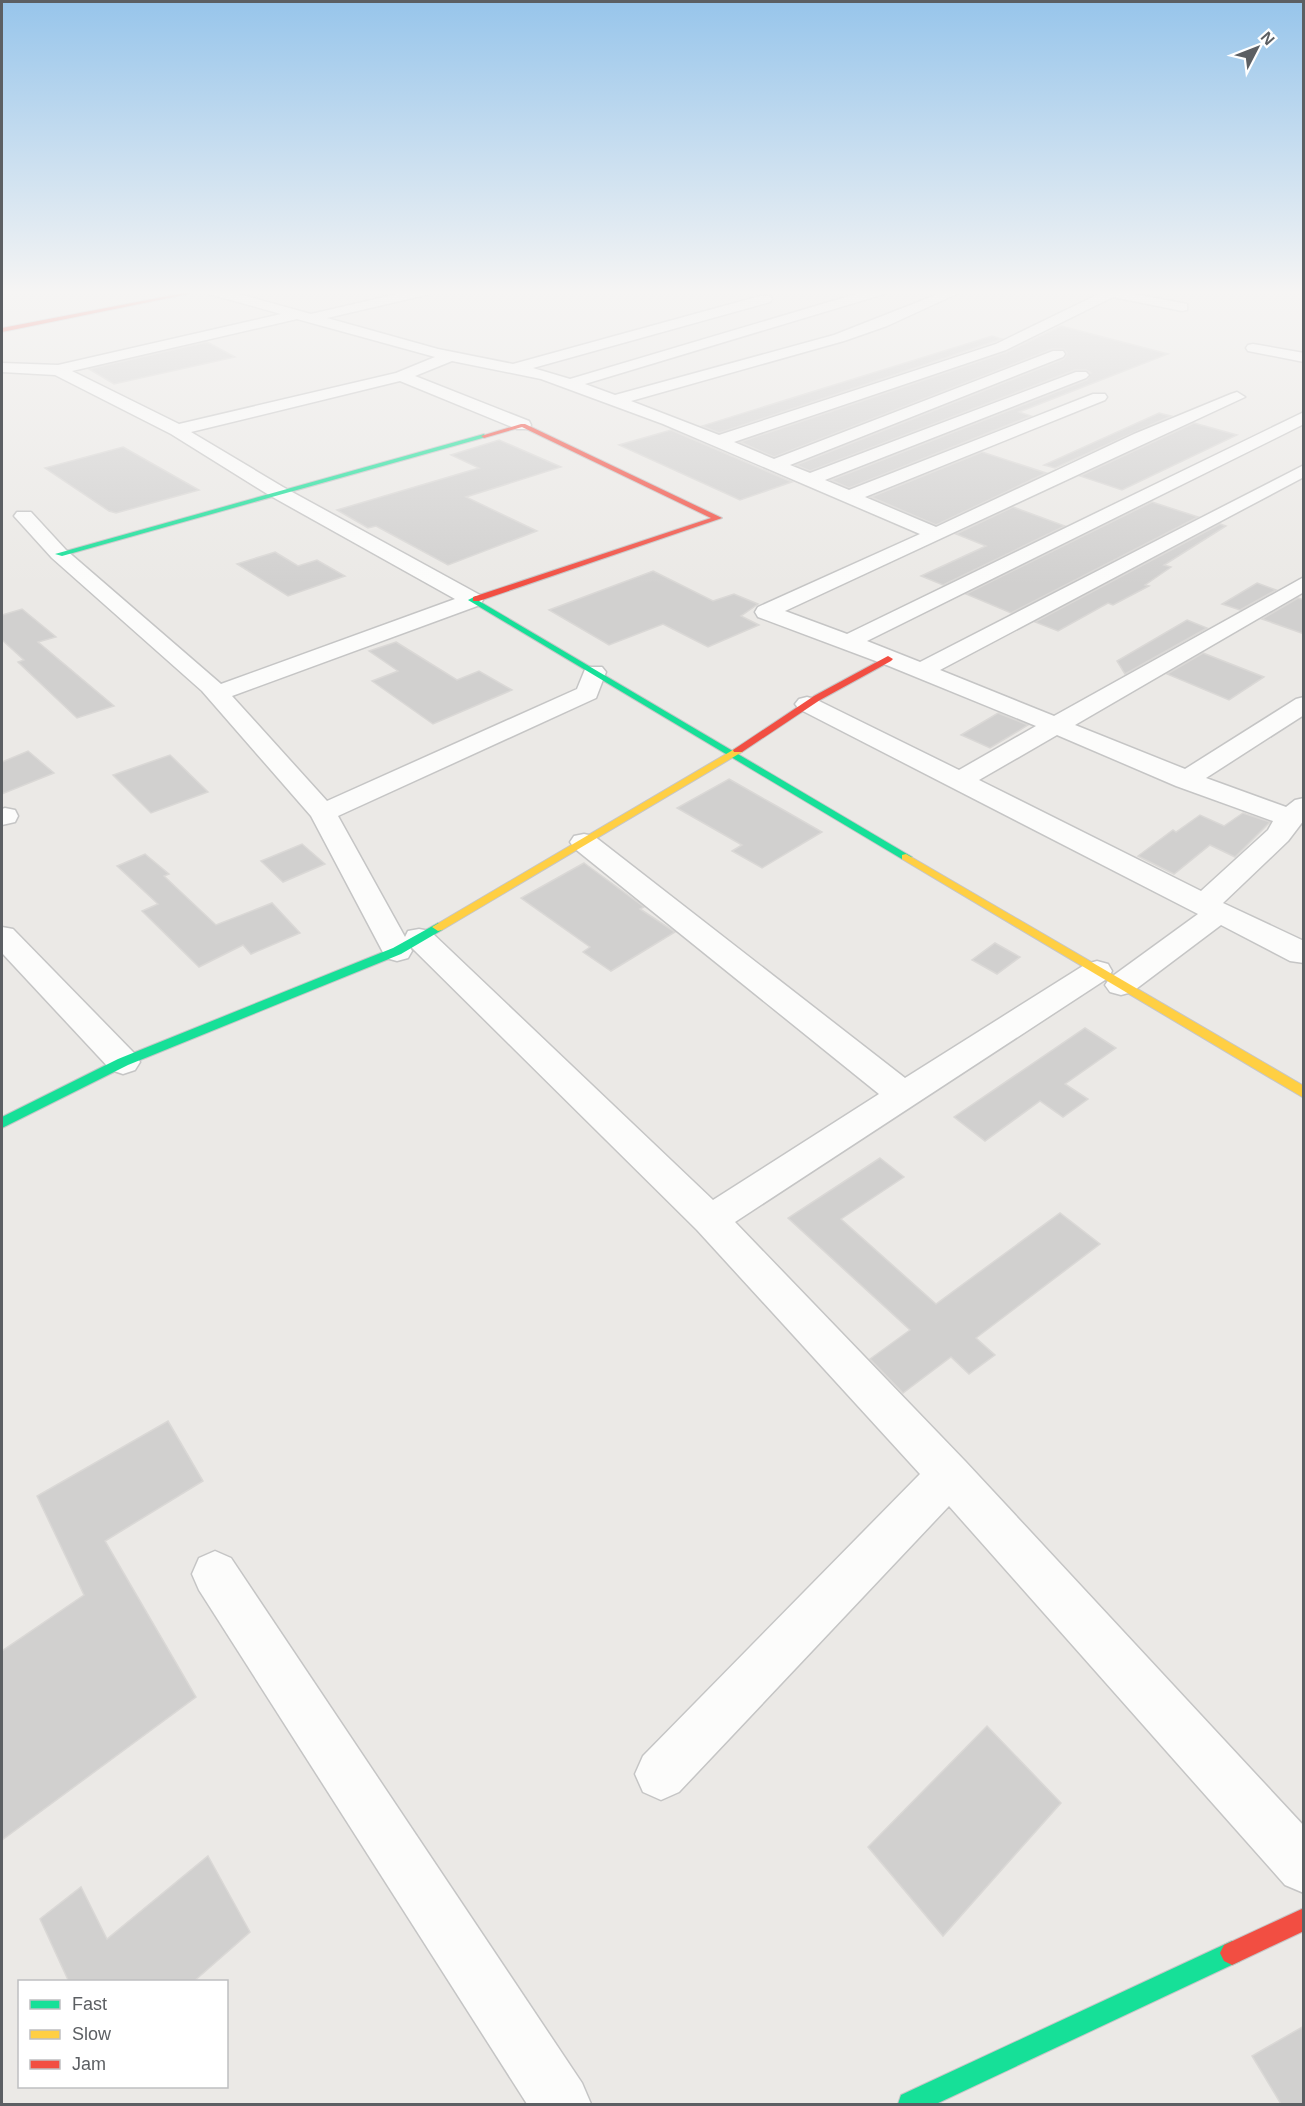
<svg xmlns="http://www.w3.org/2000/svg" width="1305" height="2106" font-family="Helvetica,sans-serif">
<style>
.building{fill:#d1d0cf;stroke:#dad8d6;stroke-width:1.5}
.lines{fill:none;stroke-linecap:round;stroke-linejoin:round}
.street-casing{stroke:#c5c5c5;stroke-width:3}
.fast-casing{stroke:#c6c6c7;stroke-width:2}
.slow-casing{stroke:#c6c6c7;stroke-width:2}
.jam-casing{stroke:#c6c6c7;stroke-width:2}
.street{fill:#fcfcfb;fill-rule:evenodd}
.fast{fill:#16e098;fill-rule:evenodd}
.slow{fill:#ffcf43;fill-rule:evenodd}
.jam{fill:#f24e42;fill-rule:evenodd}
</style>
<rect width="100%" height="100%" fill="#ebe9e6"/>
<g class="building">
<path d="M 1061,326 L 1168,354 L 1019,412 L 1031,416 L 849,488 L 831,480 L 1087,380 L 1091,373 L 1086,370 L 1075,370 L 810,471 L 796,465 L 1064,359 L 1067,353 L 1063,349 L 1052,349 L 774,457 L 740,442 L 1007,352 Z"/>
<path d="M 992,336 L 1002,339 L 719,433 L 702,426 Z"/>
<path d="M 207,342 L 235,357 L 114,384 L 89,369 Z"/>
<path d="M 1159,413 L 1171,416 L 1055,468 L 1044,465 Z"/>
<path d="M 1194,423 L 1237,435 L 1122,490 L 1080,476 Z"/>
<path d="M 671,430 L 792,482 L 740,500 L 619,445 Z"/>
<path d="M 499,440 L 561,467 L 466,497 L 537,531 L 448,565 L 376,526 L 368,528 L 337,510 L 479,468 L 451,455 Z"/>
<path d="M 123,447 L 199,490 L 116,513 L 109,511 L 45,468 Z"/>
<path d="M 982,452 L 1046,473 L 936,525 L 871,497 Z"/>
<path d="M 1152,502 L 1198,517 L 1011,613 L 966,594 Z"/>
<path d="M 1013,507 L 1065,526 L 943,585 L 921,576 L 986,546 L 956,534 Z"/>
<path d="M 1220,524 L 1226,526 L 1164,565 L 1171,567 L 1145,585 L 1149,586 L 1113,605 L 1108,603 L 1058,631 L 1035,622 Z"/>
<path d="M 275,552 L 298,566 L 317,560 L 345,576 L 288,596 L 237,564 Z"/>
<path d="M 653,571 L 713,601 L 734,594 L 758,604 L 741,616 L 759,625 L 708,647 L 663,624 L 609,645 L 549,610 Z"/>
<path d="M 1257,583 L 1276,590 L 1240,610 L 1222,604 Z"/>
<path d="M 1298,598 L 1304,600 L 1304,634 L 1262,619 Z"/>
<path d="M 22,609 L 56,637 L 38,642 L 114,706 L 77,718 L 18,662 L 24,660 L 2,640 L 2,615 Z"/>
<path d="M 1187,620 L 1207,628 L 1125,674 L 1117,661 Z"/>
<path d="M 396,642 L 457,680 L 479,671 L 512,690 L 433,724 L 372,681 L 398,671 L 369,651 Z"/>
<path d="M 1203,653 L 1264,677 L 1229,700 L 1167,674 Z"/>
<path d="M 998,713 L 1028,725 L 990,748 L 961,735 Z"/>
<path d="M 28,751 L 54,773 L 2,794 L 2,762 Z"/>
<path d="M 170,755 L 208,792 L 151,813 L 113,775 Z"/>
<path d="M 729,779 L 773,804 L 822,832 L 762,868 L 732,851 L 742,845 L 677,808 Z"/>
<path d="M 1243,813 L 1270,822 L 1235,857 L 1210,845 L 1174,874 L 1138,856 L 1173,830 L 1176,832 L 1200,815 L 1224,826 Z"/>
<path d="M 302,844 L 325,864 L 283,882 L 261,861 Z"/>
<path d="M 145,854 L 169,874 L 164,876 L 216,925 L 272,903 L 300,933 L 251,954 L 243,945 L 199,967 L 142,911 L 158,904 L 117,866 Z"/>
<path d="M 584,863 L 644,907 L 640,909 L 675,932 L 611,971 L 583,952 L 590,947 L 521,898 Z"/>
<path d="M 995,943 L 1020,957 L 997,974 L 972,960 Z"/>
<path d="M 1085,1028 L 1116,1048 L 1065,1084 L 1088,1099 L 1063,1117 L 1040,1101 L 985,1141 L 954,1117 Z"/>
<path d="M 880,1158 L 904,1177 L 841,1219 L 936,1304 L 1060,1213 L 1100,1244 L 976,1338 L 995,1355 L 969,1374 L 951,1357 L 903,1393 L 870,1359 L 910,1330 L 788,1218 Z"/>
<path d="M 168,1421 L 203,1481 L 105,1541 L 196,1697 L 2,1840 L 2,1651 L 84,1595 L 37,1496 Z"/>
<path d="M 987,1726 L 1061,1803 L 943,1936 L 868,1847 Z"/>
<path d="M 208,1856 L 250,1932 L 193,1982 L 69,1982 L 40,1919 L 81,1887 L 107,1939 Z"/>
<path d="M 1304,2026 L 1304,2104 L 1281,2104 L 1252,2056 Z"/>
</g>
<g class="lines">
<g class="street-casing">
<g id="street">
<path d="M 208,291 L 228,291 L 311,314 L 410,291 L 431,291 L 430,294 L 327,318 L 438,349 L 513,364 L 760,296 L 770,296 L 772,299 L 770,302 L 533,368 L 570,379 L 866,291 L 886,291 L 884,294 L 585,384 L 615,395 L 834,335 L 946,291 L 963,291 L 887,326 L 844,341 L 631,401 L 719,435 L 996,344 L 1105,291 L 1119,291 L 1187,304 L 1187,310 L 1182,311 L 1113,297 L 1006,350 L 734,442 L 774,459 L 1053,351 L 1063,351 L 1065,354 L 1063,357 L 790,465 L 810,473 L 1076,372 L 1086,372 L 1089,375 L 1086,378 L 825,480 L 849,490 L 1093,394 L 1105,394 L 1107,397 L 1105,400 L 865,497 L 936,527 L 1134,434 L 1231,394 L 1237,392 L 1245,397 L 785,611 L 847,634 L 1304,412 L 1304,424 L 867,641 L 920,662 L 1304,465 L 1304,477 L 940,670 L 1054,716 L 1304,577 L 1304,592 L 1075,725 L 1185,769 L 1296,699 L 1304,697 L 1304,715 L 1206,778 L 1286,807 L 1295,800 L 1304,798 L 1304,820 L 1288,841 L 1223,903 L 1304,941 L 1304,963 L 1290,961 L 1221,925 L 1132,992 L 1121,995 L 1110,992 L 1105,985 L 1110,978 L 1198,914 L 799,709 L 795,704 L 799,699 L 807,697 L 815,699 L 959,770 L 1036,726 L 889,666 L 758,617 L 755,612 L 758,607 L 920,534 L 663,424 L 541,379 L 452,361 L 415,376 L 529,421 L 531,425 L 529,429 L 517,429 L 400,381 L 191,432 L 283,487 L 480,595 L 483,600 L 480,605 L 232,696 L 327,801 L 577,689 L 586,667 L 602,667 L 606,672 L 596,698 L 338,816 L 405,937 L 408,931 L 419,929 L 430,931 L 713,1200 L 879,1094 L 574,848 L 570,842 L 574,836 L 584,834 L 594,836 L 905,1078 L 1086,964 L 1097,961 L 1108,964 L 1112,971 L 1108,978 L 735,1222 L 965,1461 L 1304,1826 L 1304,1893 L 1285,1885 L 949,1506 L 679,1792 L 661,1800 L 643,1792 L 635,1774 L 643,1756 L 920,1474 L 697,1230 L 409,945 L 412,951 L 408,958 L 397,961 L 386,958 L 311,816 L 202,691 L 52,558 L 14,516 L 17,512 L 31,512 L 66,550 L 221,684 L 455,599 L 269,495 L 171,434 L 55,375 L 2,372 L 2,363 L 58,365 L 281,314 L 209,294 ZM 297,319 L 435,357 L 396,373 L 179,424 L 72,371 ZM 1057,735 L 1176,786 L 1273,821 L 1268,830 L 1201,891 L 979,780 Z"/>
<path d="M 1253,344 L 1304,353 L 1304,362 L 1248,351 L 1246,348 L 1248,345 Z"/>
<path d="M 5,808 L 15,810 L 18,816 L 15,822 L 2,825 L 2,809 Z"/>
<path d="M 2,927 L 13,929 L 135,1054 L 140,1062 L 135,1070 L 123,1074 L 111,1070 L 2,953 Z"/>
<path d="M 215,1551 L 231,1558 L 582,2083 L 591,2104 L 527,2104 L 199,1590 L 192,1574 L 199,1558 Z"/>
</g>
</g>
<g class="fast-casing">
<g id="fast">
<path d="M 484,434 L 486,437 L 62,556 L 55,554 Z"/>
<path d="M 476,596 L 479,597 L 479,601 L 912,857 L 910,859 L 902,859 L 468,600 Z"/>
<path d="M 438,923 L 442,924 L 444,927 L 442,930 L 401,954 L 128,1065 L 2,1128 L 2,1117 L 118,1059 L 393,948 Z"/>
<path d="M 1232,1941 L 1240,1945 L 1244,1953 L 1240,1961 L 936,2104 L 898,2104 L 901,2095 Z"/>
</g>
</g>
<g class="slow-casing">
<g id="slow">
<path d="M 738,747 L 743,750 L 742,752 L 442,930 L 438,931 L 432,927 Z"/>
<path d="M 906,854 L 1304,1086 L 1304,1098 L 902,859 L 902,855 Z"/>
</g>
</g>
<g class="jam-casing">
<g id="jam">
<path d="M 194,291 L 203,291 L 2,332 L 2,328 Z"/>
<path d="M 521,424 L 525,424 L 722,518 L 479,601 L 473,601 L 473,597 L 711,518 L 522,427 L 484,438 L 481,436 Z"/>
<path d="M 888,656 L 893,659 L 891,661 L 820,700 L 742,752 L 734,752 L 733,750 L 814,696 Z"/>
<path d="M 1304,1908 L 1304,1931 L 1232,1965 L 1224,1961 L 1220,1953 L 1224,1945 Z"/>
</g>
</g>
<use href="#street" class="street"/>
<use href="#fast" class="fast"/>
<use href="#slow" class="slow"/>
<use href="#jam" class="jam"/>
</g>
<linearGradient id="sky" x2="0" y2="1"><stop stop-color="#97c5eb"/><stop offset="0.5" stop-color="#f6f5f4"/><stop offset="1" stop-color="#f6f5f4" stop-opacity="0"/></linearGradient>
<rect width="1305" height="585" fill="url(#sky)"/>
<rect width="1305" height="2106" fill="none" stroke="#5c5f63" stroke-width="6"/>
<rect x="18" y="1980" width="210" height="108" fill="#ffffff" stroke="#bebfc1" stroke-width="1.5"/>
<rect x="30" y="2000" width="30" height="9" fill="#16e098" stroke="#bebfc1" stroke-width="1.5"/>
<text x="72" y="2010" font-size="18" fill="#5c5f63">Fast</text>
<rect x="30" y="2030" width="30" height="9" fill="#ffcf43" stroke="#bebfc1" stroke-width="1.5"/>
<text x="72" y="2040" font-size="18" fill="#5c5f63">Slow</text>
<rect x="30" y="2060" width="30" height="9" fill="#f24e42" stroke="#bebfc1" stroke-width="1.5"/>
<text x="72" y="2070" font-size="18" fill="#5c5f63">Jam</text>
<g transform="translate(1257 48) rotate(48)" stroke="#ffffff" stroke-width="4.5" paint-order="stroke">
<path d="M0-4.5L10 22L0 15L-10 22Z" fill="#5c5f63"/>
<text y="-9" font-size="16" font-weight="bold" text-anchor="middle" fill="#5c5f63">N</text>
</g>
</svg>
